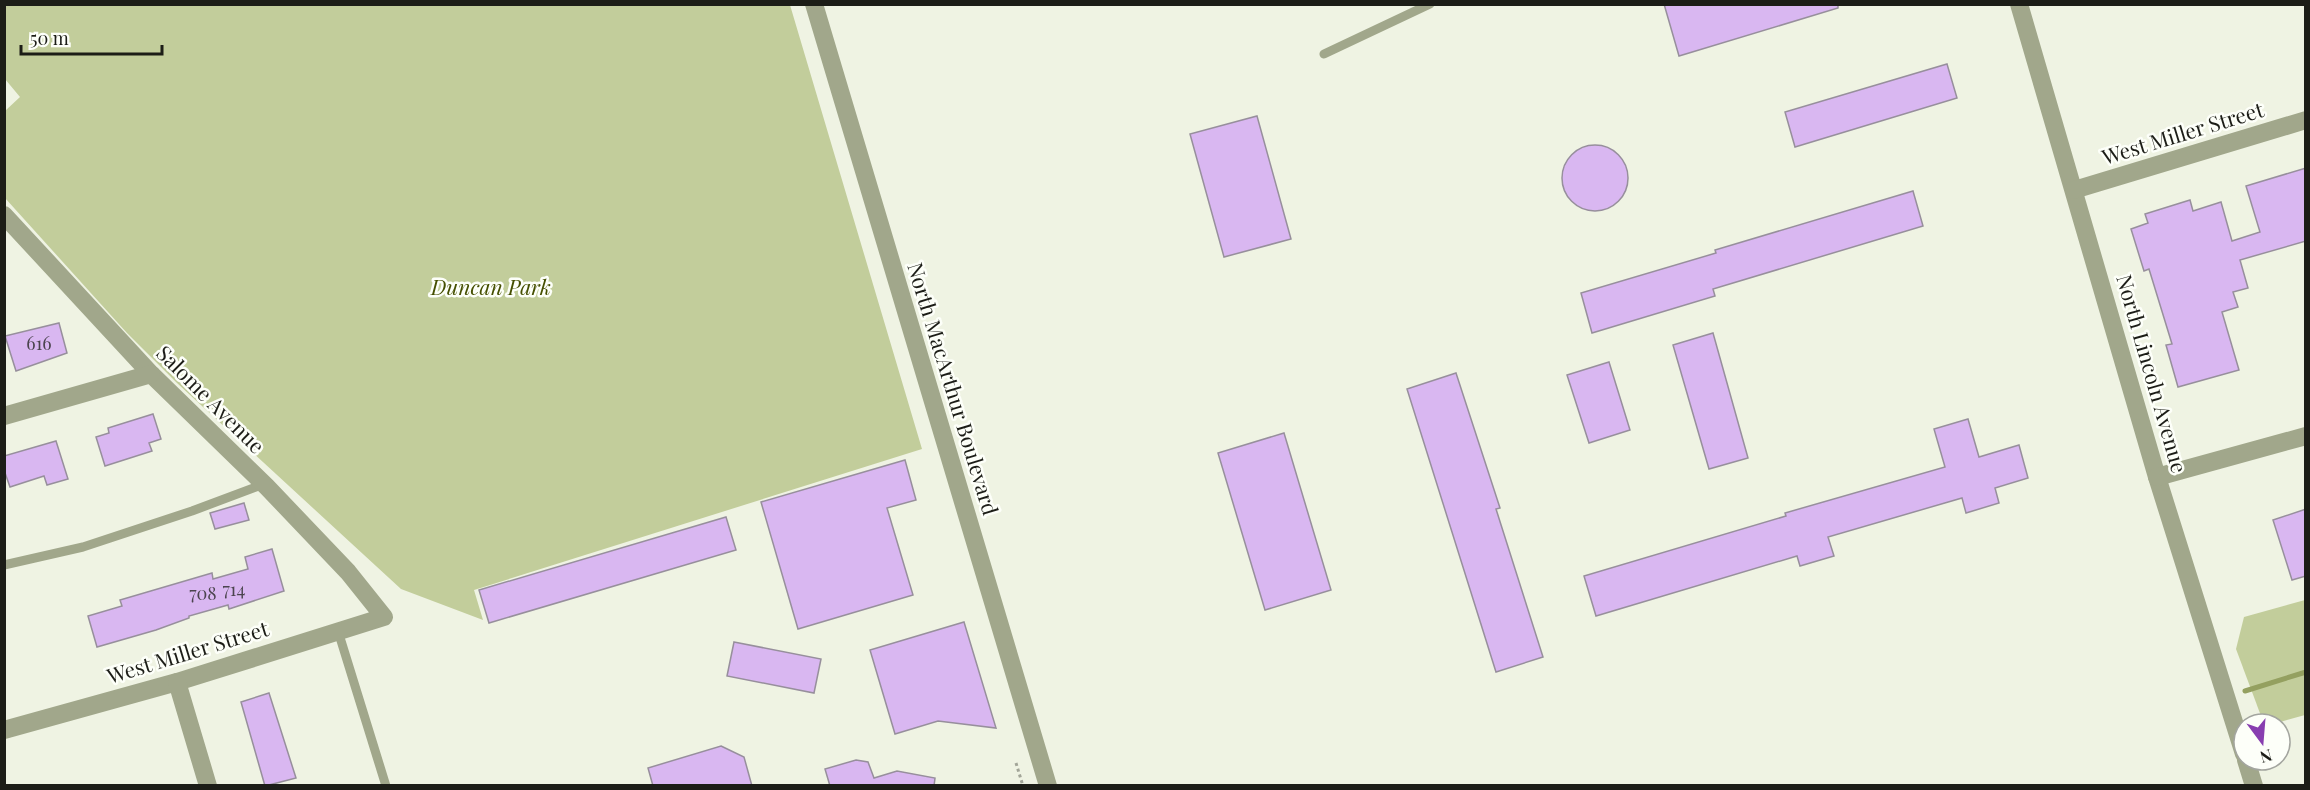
<svg xmlns="http://www.w3.org/2000/svg" width="2310" height="790" font-family="'Playfair Display',serif">
<style>
.green{fill:#c2cd9b}
.lines{fill:none;stroke-linecap:round;stroke-linejoin:round}
.stream{stroke:#94a060;stroke-width:5}
.building{fill:#d9b7f1;stroke:#978f9c;stroke-width:1.5}
.path{stroke:#a2a598;stroke-width:3;stroke-dasharray:3 3;stroke-linecap:butt}
.lane{stroke:#a1a78b;stroke-width:9}
.street{stroke:#a1a78b;stroke-width:18}
.labels{text-anchor:middle;stroke-width:5;stroke-linejoin:round;paint-order:stroke}
.number-label{font-size:18px;fill:#4b444e}
.street-label{font-size:21px;fill:#1c1d17;stroke:#fdfff9}
.park-label{font-size:21px;font-style:italic;fill:#454f00;stroke:#fdfff9}
</style>
<rect width="100%" height="100%" fill="#eff3e3"/>
<g class="green">
<path d="M 5,4 L 790,5 L 922,449 L 474,590 L 483,620 L 401,589 L 177,383 L 127,333 L 5,198 L 5,111 L 20,97 L 5,79 Z"/>
<path d="M 2305,600 L 2305,715 L 2273,724 L 2264,724 L 2236,649 L 2244,617 Z"/>
</g>
<g class="lines">
<path class="stream" d="M 2245,691 L 2306,672"/>
</g>
<g class="building">
<path d="M 1664,4 L 1838,4 L 1838,8 L 1679,56 Z"/>
<path d="M 1947,64 L 1957,98 L 1795,147 L 1785,112 Z"/>
<path d="M 1257,116 L 1291,239 L 1224,257 L 1190,134 Z"/>
<circle cx="1595" cy="178" r="33"/>
<path d="M 2306,168 L 2306,241 L 2240,260 L 2248,288 L 2233,292 L 2238,307 L 2222,312 L 2239,370 L 2178,387 L 2166,345 L 2172,344 L 2149,269 L 2144,271 L 2131,229 L 2148,223 L 2145,214 L 2190,200 L 2193,211 L 2221,202 L 2232,241 L 2260,232 L 2246,186 Z"/>
<path d="M 1913,191 L 1923,226 L 1713,289 L 1715,296 L 1592,333 L 1581,293 L 1716,253 L 1715,250 Z"/>
<path d="M 59,323 L 67,353 L 16,371 L 5,336 Z"/>
<path d="M 1713,333 L 1748,458 L 1709,469 L 1673,345 Z"/>
<path d="M 1609,362 L 1630,430 L 1589,443 L 1567,375 Z"/>
<path d="M 1456,373 L 1500,508 L 1496,509 L 1543,657 L 1496,672 L 1407,389 Z"/>
<path d="M 153,414 L 161,439 L 149,443 L 152,451 L 105,466 L 96,437 L 109,433 L 108,428 Z"/>
<path d="M 1968,419 L 1979,457 L 2019,445 L 2028,478 L 1995,488 L 1999,503 L 1966,513 L 1962,498 L 1828,537 L 1834,556 L 1800,566 L 1797,556 L 1596,616 L 1584,576 L 1786,516 L 1785,513 L 1945,467 L 1934,429 Z"/>
<path d="M 1284,433 L 1331,590 L 1265,610 L 1218,453 Z"/>
<path d="M 56,441 L 68,479 L 47,485 L 44,476 L 10,487 L 4,470 L 4,456 Z"/>
<path d="M 905,460 L 916,500 L 887,508 L 913,595 L 798,629 L 761,502 Z"/>
<path d="M 244,503 L 249,520 L 215,529 L 210,513 Z"/>
<path d="M 2306,509 L 2306,576 L 2292,580 L 2273,520 Z"/>
<path d="M 726,517 L 736,550 L 489,623 L 479,590 Z"/>
<path d="M 272,549 L 284,591 L 229,609 L 228,605 L 189,616 L 189,618 L 156,630 L 97,647 L 88,616 L 122,606 L 120,600 L 212,573 L 213,579 L 248,569 L 245,557 Z"/>
<path d="M 964,622 L 996,728 L 938,721 L 895,734 L 870,650 Z"/>
<path d="M 734,642 L 821,659 L 814,693 L 727,676 Z"/>
<path d="M 269,693 L 296,778 L 265,786 L 241,702 Z"/>
<path d="M 721,746 L 744,757 L 752,786 L 653,786 L 648,768 Z"/>
<path d="M 856,760 L 868,762 L 874,778 L 897,771 L 935,778 L 934,786 L 830,786 L 825,769 Z"/>
</g>
<g class="lines">
<path class="path" d="M 1016,763 L 1023,786"/>
<g class="lane">
<path d="M 1324,54 L 1430,4"/>
<path d="M 4,565 L 83,547 L 192,511 L 264,484"/>
<path d="M 338,631 L 386,786"/>
</g>
<g class="street">
<path d="M 814,4 L 1048,786"/>
<path d="M 2019,4 L 2157,477 L 2244,754"/>
<path d="M 2074,190 L 2306,120"/>
<path d="M 4,215 L 151,374 L 267,487 L 348,572 L 384,617 L 177,682 L 4,730"/>
<path d="M 4,416 L 151,374"/>
<path d="M 2157,477 L 2306,436"/>
<path d="M 177,682 L 208,786"/>
<path d="M 2246,760 L 2254,786"/>
</g>
</g>
<g class="labels">
<g class="number-label">
<text x="39" y="350">616</text>
<text x="234" y="596">714</text>
<text x="203" y="600">708</text>
</g>
<g class="street-label">
<text transform="translate(2183 134) rotate(-17)" y="7">West Miller Street</text>
<text transform="translate(2151 374) rotate(74)" y="7">North Lincoln Avenue</text>
<text transform="translate(952 389) rotate(73)" y="7">North MacArthur Boulevard</text>
<text transform="translate(210 400) rotate(45)" y="7">Salome Avenue</text>
<text transform="translate(188 653) rotate(-17)" y="7">West Miller Street</text>
</g>
<g class="park-label">
<text x="491" y="295">Duncan Park</text>
</g>
</g>
<rect width="2310" height="790" fill="none" stroke="#1c1d17" stroke-width="12"/>
<g transform="translate(2262 742) rotate(164)"><circle r="28" fill="#fdfff9" stroke="#a3a59f" stroke-width="1.5"/>
<path d="M0-4.5L10 22L0 15L-10 22Z" fill="#883eb0"/>
<text y="-9" font-size="16" font-weight="bold" text-anchor="middle" fill="#1c1d17">N</text>
</g>
<path d="M21 45v9h141v-9" fill="none" stroke="#1c1d17" stroke-width="3"/>
<text x="30" y="45" font-size="18" fill="#1c1d17" stroke="#fdfff9" stroke-width="4.5" paint-order="stroke">50 m</text>
</svg>
